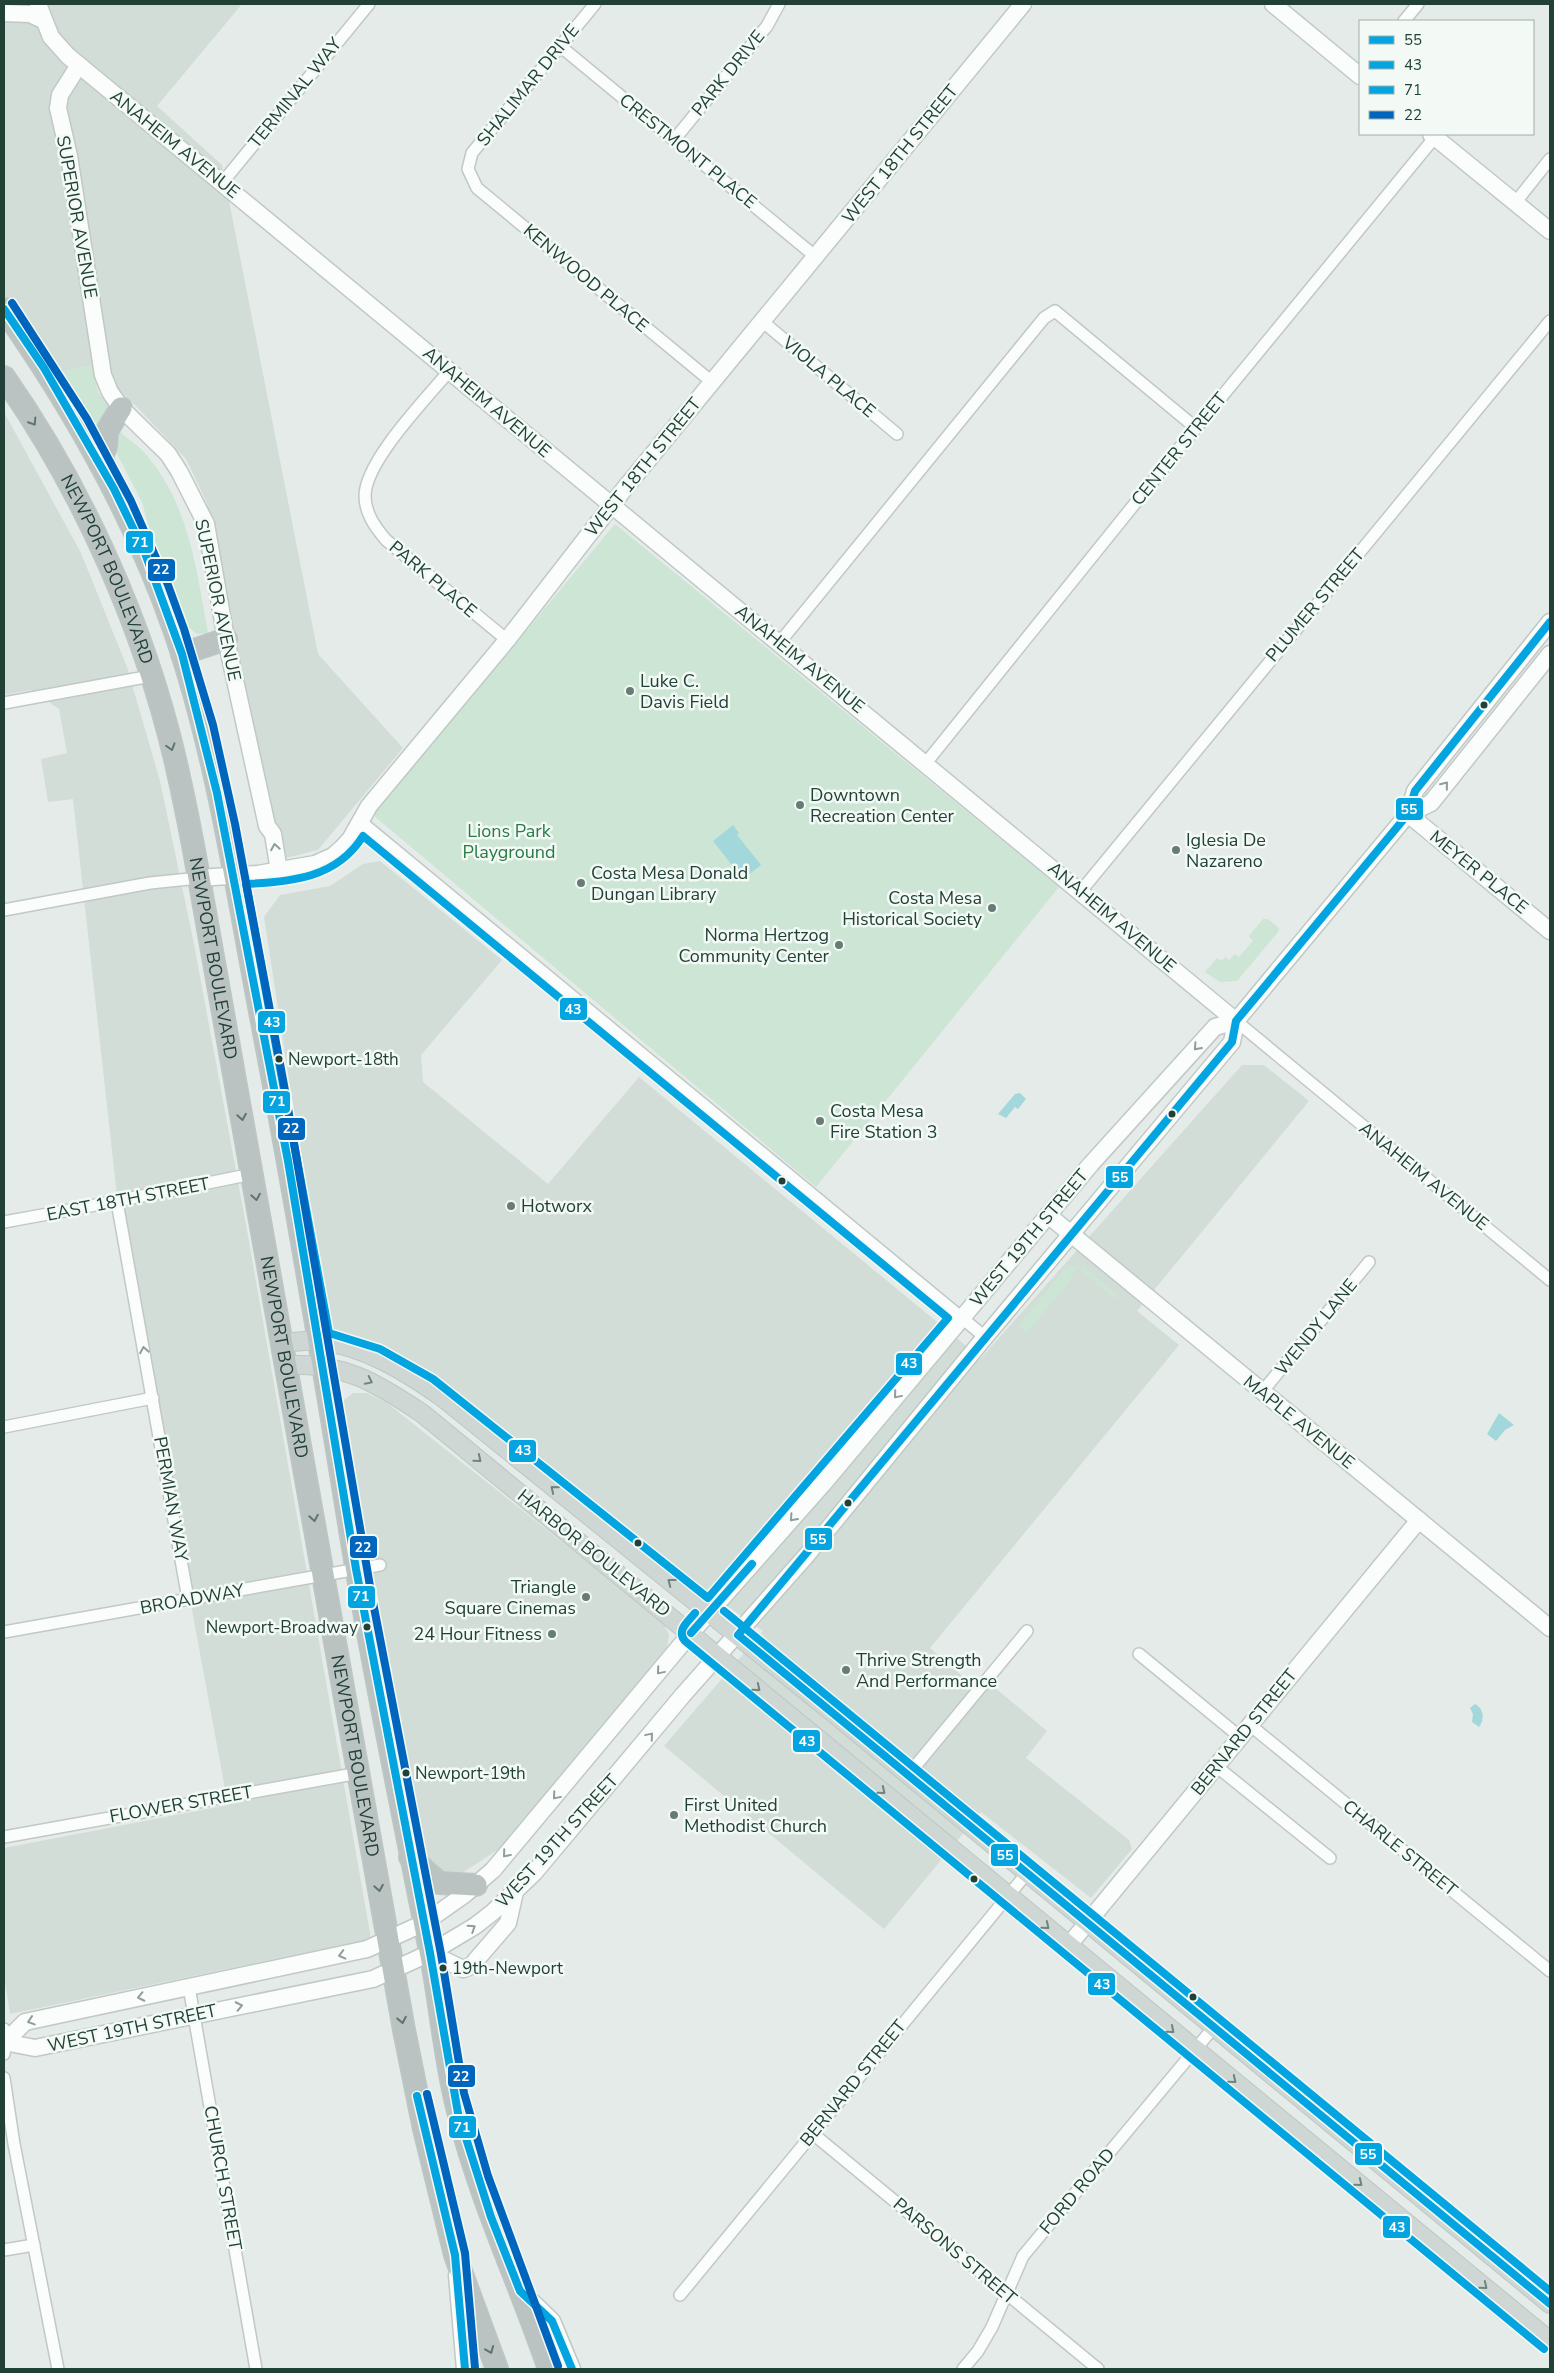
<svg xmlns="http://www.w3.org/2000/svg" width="1554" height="2373" font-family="'Nunito Sans',sans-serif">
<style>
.built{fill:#d2ddd8}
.green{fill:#cde5d4}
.water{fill:#a2d7dc}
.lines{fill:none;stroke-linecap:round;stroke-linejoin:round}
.street-casing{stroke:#c2c8c5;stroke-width:14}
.secondary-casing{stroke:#c0c9c5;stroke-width:19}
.primary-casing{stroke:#bcc7c4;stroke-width:20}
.highway-casing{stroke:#bcc7c4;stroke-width:24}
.street{stroke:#fbfcfc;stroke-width:11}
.secondary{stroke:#fbfcfc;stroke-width:16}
.primary{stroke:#ced7d4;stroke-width:18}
.highway{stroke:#bac3c1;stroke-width:21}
.bus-1-casing{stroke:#f3faf6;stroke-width:11}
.bus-2-casing{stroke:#f3faf6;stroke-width:11}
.bus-3-casing{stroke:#f3faf6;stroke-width:11}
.bus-4-casing{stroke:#f3faf6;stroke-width:11}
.bus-1{stroke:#03a4df;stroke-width:8}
.bus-2{stroke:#03a4df;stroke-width:8}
.bus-3{stroke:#03a4df;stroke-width:8}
.bus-4{stroke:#0065bd;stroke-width:8}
.oneway{stroke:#5e756e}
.oneway2{stroke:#8e9e9a}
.oneway3{stroke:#6f847e}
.poi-dot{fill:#667c75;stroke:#f3faf6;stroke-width:2}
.bus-dot{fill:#214137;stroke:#f3faf6;stroke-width:2}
.labels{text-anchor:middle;stroke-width:5;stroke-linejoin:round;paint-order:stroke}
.bus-label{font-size:17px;fill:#214137;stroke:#f3faf6;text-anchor:start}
.street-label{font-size:18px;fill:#214137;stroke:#f3faf6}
.poi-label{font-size:18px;fill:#214137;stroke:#f3faf6;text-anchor:start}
.park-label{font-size:18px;fill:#277b44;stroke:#f3faf6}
.line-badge{stroke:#f3faf6;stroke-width:2}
.badge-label{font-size:14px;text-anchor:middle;font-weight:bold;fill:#fff}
</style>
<rect width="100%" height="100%" fill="#e5ebe8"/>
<g class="built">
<path d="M 6,4 L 242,4 L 157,106 L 222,165 L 318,654 L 403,748 L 318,850 L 277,860 L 207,503 L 186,459 L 136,406 L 92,365 L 61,372 L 4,295 L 4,6 Z"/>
<path d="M 4,412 L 81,553 L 127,667 L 160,781 L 194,944 L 247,1230 L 371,1939 L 10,2014 L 4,1975 L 4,1848 L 228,1805 L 119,1214 L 73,799 L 48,802 L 41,759 L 67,753 L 59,709 L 31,690 L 4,695 Z"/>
<path d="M 380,861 L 502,960 L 421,1055 L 423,1082 L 548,1184 L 639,1077 L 981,1358 L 1242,1065 L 1264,1065 L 1309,1101 L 1137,1311 L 1179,1345 L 930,1648 L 975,1687 L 983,1678 L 1047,1731 L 1026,1758 L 1129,1840 L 1132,1849 L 1091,1898 L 981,1812 L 884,1929 L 664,1746 L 763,1631 L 703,1589 L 409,1361 L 327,1327 L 264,917 L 280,895 L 330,886 L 363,864 Z"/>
<path d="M 353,1393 L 367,1393 L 387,1403 L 663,1622 L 669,1635 L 667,1648 L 499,1849 L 456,1877 L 444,1879 L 428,1867 L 336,1419 L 340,1403 Z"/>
</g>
<g class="green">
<path d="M 92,365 L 98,392 L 112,412 L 100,437 L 61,372 Z"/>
<path d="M 118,430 C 125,437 133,442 141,449 C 189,500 196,568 208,633 L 197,634 L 187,626 L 152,538 L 142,502 L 113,446 Z"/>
<path d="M 615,524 L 1059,887 L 816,1187 L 373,815 Z"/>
<path d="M 1263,919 L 1268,919 L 1279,928 L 1278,932 L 1237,981 L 1220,982 L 1205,972 L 1217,958 L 1221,961 L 1225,957 L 1229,960 L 1235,954 L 1239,957 L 1253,941 L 1249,936 Z"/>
<path d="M 1080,1265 L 1070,1277 L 1072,1279 L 1027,1333 L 1018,1326 L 1066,1267 Z"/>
<path d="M 1083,1266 L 1118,1296 L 1115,1299 L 1080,1270 Z"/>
</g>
<g class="water">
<path d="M 733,825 L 739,833 L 737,835 L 761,865 L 743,879 L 713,841 Z"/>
<path d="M 1020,1093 L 1026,1099 L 1018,1109 L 1015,1107 L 1006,1118 L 998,1114 L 1015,1094 Z"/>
<path d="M 1499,1413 L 1514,1425 L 1505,1430 L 1496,1441 L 1487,1434 Z"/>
<path d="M 1475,1704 C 1484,1709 1485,1719 1479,1727 L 1472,1722 L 1473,1714 L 1470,1708 Z"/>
</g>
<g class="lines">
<g class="street-casing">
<g id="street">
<path d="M 595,4 L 472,153 L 468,169 L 477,188 L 712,382"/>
<path d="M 1404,21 L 1418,4"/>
<path d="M 560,46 L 816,257"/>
<path d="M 674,140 L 767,26 L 779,4"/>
<path d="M 222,183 L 369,4"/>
<path d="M 1515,203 L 1550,159"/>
<path d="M 762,321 L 897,434"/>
<path d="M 450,370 C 427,398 365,461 365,496 C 365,513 375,527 386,540 L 507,640"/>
<path d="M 780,642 L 1044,318 L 1055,311 L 1196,428"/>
<path d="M 4,703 L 151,676"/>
<path d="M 926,763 L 1182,445 L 1435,137"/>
<path d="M 360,821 L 985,1337"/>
<path d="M 1081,891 L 1550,321"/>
<path d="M 4,910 L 150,883 L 199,878"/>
<path d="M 1236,1021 L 1550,1280"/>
<path d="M 117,1202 L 188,1599"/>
<path d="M 4,1222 C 87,1207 169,1191 252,1174"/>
<path d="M 1262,1392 L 1369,1262"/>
<path d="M 4,1427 L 153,1398"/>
<path d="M 4,1632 L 380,1565"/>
<path d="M 1139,1654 L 1240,1737"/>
<path d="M 1250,1725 L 1550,1971"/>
<path d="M 1216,1766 L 1330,1858"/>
<path d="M 908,1775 L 1027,1631"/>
<path d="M 4,1837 L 359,1773"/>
<path d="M 189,1987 L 256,2369"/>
<path d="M 4,2029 L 6,2041 L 4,2054"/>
<path d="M 4,2078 L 14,2144 L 58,2369"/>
<path d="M 812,2133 L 1098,2369"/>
<path d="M 4,2250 L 34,2245"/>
<path d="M 680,2295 L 1027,1873"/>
<path d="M 963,2369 L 978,2351 L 992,2327 L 1023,2256 L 1214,2027"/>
</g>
</g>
<g class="secondary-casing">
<g id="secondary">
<path d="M 38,4 L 51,37 L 68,56 L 1236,1021"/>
<path d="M 1273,4 L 1360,76"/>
<path d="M 4,13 L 30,14 L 43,20"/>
<path d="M 79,65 L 60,95 L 58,108 L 69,156 L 103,375 L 110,392 L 121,408 L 168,454 L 179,471 L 206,524 L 226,639 L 267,826 L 273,834 L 279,871"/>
<path d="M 1431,134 L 1550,231"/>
<path d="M 1408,814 L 1431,803 L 1550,654"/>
<path d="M 1408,814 L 1550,931"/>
<path d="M 199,878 L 258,874 L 315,864 L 333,856 L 342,848 L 351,838 L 369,806 L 507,640 L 625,488 L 1023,4"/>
<path d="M 1048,1215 L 1550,1628"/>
<path d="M 1069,1945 L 1419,1520"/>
<path d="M 430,1953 L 463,1969 L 471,1966 L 508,1923 L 515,1892"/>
<path d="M 6,2041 L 25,2022 L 367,1949 L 424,1923 L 464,1895 L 493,1870 L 691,1633 L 823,1484 L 1091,1164 L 1215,1027 L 1236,1021"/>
<path d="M 4,2042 L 35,2048 L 373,1979 L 430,1953 L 475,1926 L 493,1912 L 534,1873 L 683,1695 L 806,1556 L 985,1337 L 1232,1042 L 1236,1021 L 1408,814 L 1415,791 L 1550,622"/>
<path d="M 457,2275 L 465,2369"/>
<path d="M 523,2293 L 552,2321 L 572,2369"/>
</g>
</g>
<g class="primary-casing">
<g id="primary">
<path d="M 282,1343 C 295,1342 308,1340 321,1341 C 365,1346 406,1372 442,1397 L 831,1711 L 1550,2304"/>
<path d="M 286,1365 C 343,1362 377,1383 423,1414 L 1550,2341"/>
</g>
</g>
<g class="highway-casing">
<g id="highway">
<path d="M 4,309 C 74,409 135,516 175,632 C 218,758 237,892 262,1022 C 295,1195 324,1368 352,1542 C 375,1681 404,1818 431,1956 C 441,2008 445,2063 459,2115 C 481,2202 520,2284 549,2369"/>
<path id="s1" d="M 4,377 C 83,490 143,624 175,759 C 184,798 192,838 199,878 L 404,2030 L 424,2129 L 455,2255 L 497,2369"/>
<path d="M 100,463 L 106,446 L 107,431 L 121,408"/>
<path d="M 182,654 L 226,639"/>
<path d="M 410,1857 L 439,1883 L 476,1885"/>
</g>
</g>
<use href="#street" class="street"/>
<use href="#secondary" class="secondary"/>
<use href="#primary" class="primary"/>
<use href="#highway" class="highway"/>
<g class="bus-1-casing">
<g id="bus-1">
<path d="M 1550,622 L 1415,791 L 1408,814 L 1236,1021 L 1232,1042 L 738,1635 L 1550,2304"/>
<path d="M 691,1633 L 752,1564"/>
</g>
</g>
<g class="bus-2-casing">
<g id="bus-2">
<path d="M 363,836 L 948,1318 L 708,1598 L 433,1379 L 380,1349 L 329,1333 L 246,884 C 291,882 337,878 363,836 Z"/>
<path d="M 724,1611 L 1550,2291"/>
<path d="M 695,1613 C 688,1622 676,1630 685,1641 L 1544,2349"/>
</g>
</g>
<g class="bus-3-casing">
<g id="bus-3">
<path d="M 4,309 L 44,368 L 114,489 L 145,553 L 182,654 L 217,793 L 288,1161 L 356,1569 L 430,1953 L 458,2113 L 491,2217 L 520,2291 L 552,2321 L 572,2369"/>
<path d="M 417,2096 L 455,2255 L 465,2369"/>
</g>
</g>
<g class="bus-4-casing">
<g id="bus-4">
<path d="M 12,303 L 87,419 L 131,501 L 168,585 L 184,629 L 213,725 L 235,824 L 284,1085 L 371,1592 L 441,1954 L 464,2093 L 488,2176 L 558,2366"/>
<path d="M 427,2094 L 465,2253 L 475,2368"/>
</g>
</g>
<use href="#bus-1" class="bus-1"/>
<use href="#bus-2" class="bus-2"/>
<use href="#bus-3" class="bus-3"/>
<use href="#bus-4" class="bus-4"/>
</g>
<defs><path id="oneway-chevron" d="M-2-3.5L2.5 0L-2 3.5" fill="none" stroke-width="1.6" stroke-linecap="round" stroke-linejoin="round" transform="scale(1.25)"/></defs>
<g class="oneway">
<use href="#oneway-chevron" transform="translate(33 422) rotate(58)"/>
<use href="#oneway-chevron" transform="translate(171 747) rotate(74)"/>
<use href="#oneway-chevron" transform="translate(242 1117) rotate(80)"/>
<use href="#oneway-chevron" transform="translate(256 1197) rotate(80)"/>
<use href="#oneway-chevron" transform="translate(314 1518) rotate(80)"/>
<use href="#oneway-chevron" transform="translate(379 1888) rotate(80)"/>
<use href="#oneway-chevron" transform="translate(402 2020) rotate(79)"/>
<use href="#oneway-chevron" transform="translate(490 2350) rotate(68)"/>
</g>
<g class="oneway2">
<use href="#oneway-chevron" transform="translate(1445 785) rotate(-51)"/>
<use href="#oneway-chevron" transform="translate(275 847) rotate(-100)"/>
<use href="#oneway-chevron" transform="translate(1197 1047) rotate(132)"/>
<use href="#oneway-chevron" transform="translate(144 1350) rotate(-100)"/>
<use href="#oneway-chevron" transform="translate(897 1395) rotate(130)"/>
<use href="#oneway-chevron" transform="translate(793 1518) rotate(132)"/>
<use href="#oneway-chevron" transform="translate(660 1671) rotate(130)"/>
<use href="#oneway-chevron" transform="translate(650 1736) rotate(-50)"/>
<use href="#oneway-chevron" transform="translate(556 1796) rotate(130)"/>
<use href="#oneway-chevron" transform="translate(506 1854) rotate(130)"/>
<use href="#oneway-chevron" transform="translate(472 1928) rotate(-33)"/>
<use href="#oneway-chevron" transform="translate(342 1955) rotate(166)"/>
<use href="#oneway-chevron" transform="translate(141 1997) rotate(168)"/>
<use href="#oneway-chevron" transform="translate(239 2006) rotate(-12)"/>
<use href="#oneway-chevron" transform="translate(31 2021) rotate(162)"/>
</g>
<g class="oneway3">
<use href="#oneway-chevron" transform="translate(369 1381) rotate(26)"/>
<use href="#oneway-chevron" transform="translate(478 1459) rotate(39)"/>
<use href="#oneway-chevron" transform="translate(554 1489) rotate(-141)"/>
<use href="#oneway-chevron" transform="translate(671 1582) rotate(-142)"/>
<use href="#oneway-chevron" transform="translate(757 1688) rotate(39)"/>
<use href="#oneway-chevron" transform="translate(882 1791) rotate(39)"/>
<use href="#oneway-chevron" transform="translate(1046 1926) rotate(39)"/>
<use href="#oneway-chevron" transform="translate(1171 2030) rotate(40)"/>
<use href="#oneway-chevron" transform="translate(1233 2080) rotate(39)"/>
<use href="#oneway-chevron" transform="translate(1359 2183) rotate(39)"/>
<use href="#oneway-chevron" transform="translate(1484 2286) rotate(39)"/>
</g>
<g class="poi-dot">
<circle cx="630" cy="691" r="5"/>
<circle cx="800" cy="805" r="5"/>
<circle cx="1176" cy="850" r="5"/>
<circle cx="581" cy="883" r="5"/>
<circle cx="992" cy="908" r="5"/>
<circle cx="839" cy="945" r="5"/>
<circle cx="820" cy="1121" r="5"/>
<circle cx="511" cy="1206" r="5"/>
<circle cx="586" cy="1597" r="5"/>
<circle cx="552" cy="1634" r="5"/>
<circle cx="846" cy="1670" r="5"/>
<circle cx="674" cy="1815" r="5"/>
</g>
<g class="bus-dot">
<circle cx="1484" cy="705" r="4.5"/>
<circle cx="279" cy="1059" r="4.5"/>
<circle cx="1172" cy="1114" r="4.5"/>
<circle cx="782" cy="1181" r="4.5"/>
<circle cx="848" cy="1503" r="4.5"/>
<circle cx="638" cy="1543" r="4.5"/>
<circle cx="367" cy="1627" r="4.5"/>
<circle cx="406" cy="1773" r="4.5"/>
<circle cx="974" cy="1879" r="4.5"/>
<circle cx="443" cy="1968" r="4.5"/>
<circle cx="1193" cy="1997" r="4.5"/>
</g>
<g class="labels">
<g class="bus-label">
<text x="288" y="1065">Newport-18th</text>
<text x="358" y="1633" text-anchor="end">Newport-Broadway</text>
<text x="415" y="1779">Newport-19th</text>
<text x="452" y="1974">19th-Newport</text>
</g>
<g class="street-label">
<text transform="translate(728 73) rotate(-51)" y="6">PARK DRIVE</text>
<text transform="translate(528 85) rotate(-51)" y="6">SHALIMAR DRIVE</text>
<text transform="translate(295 93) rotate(-51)" y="6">TERMINAL WAY</text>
<text transform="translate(175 144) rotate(39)" y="6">ANAHEIM AVENUE</text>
<text transform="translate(688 151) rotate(39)" y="6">CRESTMONT PLACE</text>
<text transform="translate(900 154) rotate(-51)" y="6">WEST 18TH STREET</text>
<text transform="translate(77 217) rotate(80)" y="6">SUPERIOR AVENUE</text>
<text transform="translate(586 278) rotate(40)" y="6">KENWOOD PLACE</text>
<text transform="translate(829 377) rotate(40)" y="6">VIOLA PLACE</text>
<text transform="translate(487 402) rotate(40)" y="6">ANAHEIM AVENUE</text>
<text transform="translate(1179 449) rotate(-51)" y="6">CENTER STREET</text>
<text transform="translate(643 467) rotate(-51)" y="6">WEST 18TH STREET</text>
<text dy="6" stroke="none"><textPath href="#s1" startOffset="219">NEWPORT BOULEVARD</textPath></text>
<text transform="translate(433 579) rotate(40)" y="6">PARK PLACE</text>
<text transform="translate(218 600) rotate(78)" y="6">SUPERIOR AVENUE</text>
<text transform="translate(1315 605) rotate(-50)" y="6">PLUMER STREET</text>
<text transform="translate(800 659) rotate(39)" y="6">ANAHEIM AVENUE</text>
<text transform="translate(1479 872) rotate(39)" y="6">MEYER PLACE</text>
<text transform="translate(1112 917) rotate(40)" y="6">ANAHEIM AVENUE</text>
<text dy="6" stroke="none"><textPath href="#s1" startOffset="624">NEWPORT BOULEVARD</textPath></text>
<text transform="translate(1424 1176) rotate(39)" y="6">ANAHEIM AVENUE</text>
<text transform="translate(128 1199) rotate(-11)" y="6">EAST 18TH STREET</text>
<text transform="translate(1029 1238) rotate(-50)" y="6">WEST 19TH STREET</text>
<text transform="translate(1316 1327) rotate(-51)" y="6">WENDY LANE</text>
<text dy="6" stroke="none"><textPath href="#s1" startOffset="1029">NEWPORT BOULEVARD</textPath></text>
<text transform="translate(1299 1422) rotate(39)" y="6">MAPLE AVENUE</text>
<text transform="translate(171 1499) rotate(80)" y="6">PERMIAN WAY</text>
<text transform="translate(594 1553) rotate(39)" y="6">HARBOR BOULEVARD</text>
<text transform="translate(192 1599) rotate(-10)" y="6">BROADWAY</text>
<text transform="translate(1244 1732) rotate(-51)" y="6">BERNARD STREET</text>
<text dy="6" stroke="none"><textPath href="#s1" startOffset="1434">NEWPORT BOULEVARD</textPath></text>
<text transform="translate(181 1804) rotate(-10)" y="6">FLOWER STREET</text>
<text transform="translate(557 1841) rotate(-48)" y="6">WEST 19TH STREET</text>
<text transform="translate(1400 1848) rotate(39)" y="6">CHARLE STREET</text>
<text transform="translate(132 2028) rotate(-12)" y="6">WEST 19TH STREET</text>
<text transform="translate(853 2083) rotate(-51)" y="6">BERNARD STREET</text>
<text transform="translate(223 2178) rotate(80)" y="6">CHURCH STREET</text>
<text transform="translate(1077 2191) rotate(-50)" y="6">FORD ROAD</text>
<text transform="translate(955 2251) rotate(40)" y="6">PARSONS STREET</text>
</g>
<g class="poi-label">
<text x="640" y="687">Luke C.<tspan x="640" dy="21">Davis Field</tspan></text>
<text x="810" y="801">Downtown<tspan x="810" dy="21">Recreation Center</tspan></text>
<text x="1186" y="846">Iglesia De<tspan x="1186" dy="21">Nazareno</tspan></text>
<text x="591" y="879">Costa Mesa Donald<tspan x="591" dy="21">Dungan Library</tspan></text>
<text x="982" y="904" text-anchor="end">Costa Mesa<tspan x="982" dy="21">Historical Society</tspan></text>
<text x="829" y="941" text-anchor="end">Norma Hertzog<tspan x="829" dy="21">Community Center</tspan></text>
<text x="830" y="1117">Costa Mesa<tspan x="830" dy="21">Fire Station 3</tspan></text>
<text x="521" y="1212">Hotworx</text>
<text x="576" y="1593" text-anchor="end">Triangle<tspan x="576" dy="21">Square Cinemas</tspan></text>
<text x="542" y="1640" text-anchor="end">24 Hour Fitness</text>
<text x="856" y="1666">Thrive Strength<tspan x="856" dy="21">And Performance</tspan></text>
<text x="684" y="1811">First United<tspan x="684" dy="21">Methodist Church</tspan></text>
</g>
<g class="park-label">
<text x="509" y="837">Lions Park<tspan x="509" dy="21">Playground</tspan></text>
</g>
</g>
<g class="line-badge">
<rect x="125" y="530" width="29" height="24" rx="5" fill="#03a4df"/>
<rect x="147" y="558" width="29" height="24" rx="5" fill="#0065bd"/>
<rect x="1395" y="797" width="29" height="24" rx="5" fill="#03a4df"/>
<rect x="559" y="997" width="29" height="24" rx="5" fill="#03a4df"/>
<rect x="257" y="1010" width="29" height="24" rx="5" fill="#03a4df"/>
<rect x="262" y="1090" width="29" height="24" rx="5" fill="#03a4df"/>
<rect x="277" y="1117" width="29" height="24" rx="5" fill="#0065bd"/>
<rect x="1105" y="1165" width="29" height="24" rx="5" fill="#03a4df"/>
<rect x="895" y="1352" width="28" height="24" rx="5" fill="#03a4df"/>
<rect x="508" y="1439" width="29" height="24" rx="5" fill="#03a4df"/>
<rect x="804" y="1527" width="29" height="24" rx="5" fill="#03a4df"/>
<rect x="349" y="1535" width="29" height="24" rx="5" fill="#0065bd"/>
<rect x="347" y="1585" width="29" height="24" rx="5" fill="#03a4df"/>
<rect x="792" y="1729" width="29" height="24" rx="5" fill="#03a4df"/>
<rect x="990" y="1843" width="29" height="24" rx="5" fill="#03a4df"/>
<rect x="1087" y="1972" width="29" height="24" rx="5" fill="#03a4df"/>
<rect x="447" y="2064" width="29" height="24" rx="5" fill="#0065bd"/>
<rect x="448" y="2115" width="29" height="24" rx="5" fill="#03a4df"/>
<rect x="1354" y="2142" width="29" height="24" rx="5" fill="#03a4df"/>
<rect x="1382" y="2215" width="29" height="24" rx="5" fill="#03a4df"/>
</g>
<g class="badge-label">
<text x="140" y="547">71</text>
<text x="161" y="574">22</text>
<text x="1409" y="814">55</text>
<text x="573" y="1014">43</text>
<text x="272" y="1027">43</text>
<text x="277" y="1106">71</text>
<text x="291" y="1133">22</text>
<text x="1120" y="1182">55</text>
<text x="909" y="1368">43</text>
<text x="523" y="1455">43</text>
<text x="818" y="1544">55</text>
<text x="363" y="1552">22</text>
<text x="361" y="1601">71</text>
<text x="807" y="1746">43</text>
<text x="1005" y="1860">55</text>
<text x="1102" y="1989">43</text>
<text x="461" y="2081">22</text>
<text x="462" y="2132">71</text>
<text x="1368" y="2159">55</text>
<text x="1397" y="2232">43</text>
</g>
<rect width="1554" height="2373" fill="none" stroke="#214137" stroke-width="10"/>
<rect x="1359" y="20" width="175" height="115" fill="#f3faf6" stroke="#9fb0aa"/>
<rect x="1369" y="36" width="25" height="8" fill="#03a4df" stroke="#9fb0aa"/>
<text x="1404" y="45" font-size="15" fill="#214137">55</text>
<rect x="1369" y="61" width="25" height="8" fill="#03a4df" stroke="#9fb0aa"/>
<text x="1404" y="70" font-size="15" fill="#214137">43</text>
<rect x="1369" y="86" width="25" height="8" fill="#03a4df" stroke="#9fb0aa"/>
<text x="1404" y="95" font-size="15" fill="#214137">71</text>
<rect x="1369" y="111" width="25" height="8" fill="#0065bd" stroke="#9fb0aa"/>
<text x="1404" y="120" font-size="15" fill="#214137">22</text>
</svg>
